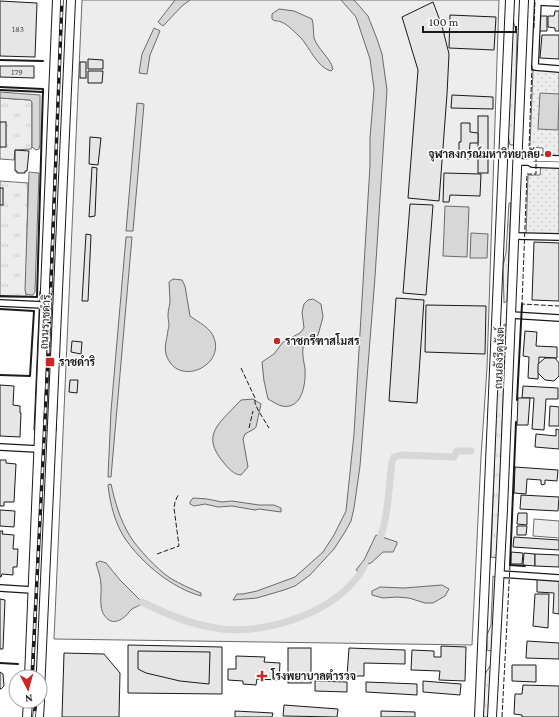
<svg xmlns="http://www.w3.org/2000/svg" width="559" height="717" font-family="'Crimson Pro',Sarabun,serif">
<style>
.grass{fill:url(#grass-tufts);stroke:#6a6a6a}
.built{fill:#ededed;stroke:#6a6a6a}
.garden{fill:url(#garden-dots);stroke:#6a6a6a}
.water{fill:#d7d7d7;stroke:#6a6a6a}
.lines{fill:none;stroke-linecap:round;stroke-linejoin:round}
.canal{stroke:#d7d7d7;stroke-width:7}
.building{fill:#e6e6e6;stroke:#1a1a1a}
.street-casing{stroke:#1a1a1a;stroke-width:8}
.secondary-casing{stroke:#1a1a1a;stroke-width:10}
.street{stroke:#fff;stroke-width:5.5}
.secondary{stroke:#fff;stroke-width:8}
.rail-casing{stroke:#1a1a1a;stroke-width:3.5}
.rail{stroke:#fff;stroke-width:2;stroke-dasharray:6;stroke-linecap:butt}
.fence{stroke:#1a1a1a;stroke-width:1;stroke-dasharray:5 2;stroke-linecap:butt}
.wall{stroke:#1a1a1a;stroke-width:2}
.poi-dot{fill:#c62828;stroke:#fff;stroke-width:1.5}
.labels{text-anchor:middle;stroke-width:3;stroke-linejoin:round;paint-order:stroke}
.number-label{font-size:9px;fill:#4d4d4d}
.poi-label{font-size:11px;font-weight:bold;fill:#1a1a1a;stroke:#fff;text-anchor:start}
.street-label{font-size:11px;fill:#1a1a1a;stroke:#fff}
</style>
<defs>
<pattern id="grass-tufts" width="24" height="20" patternUnits="userSpaceOnUse"><rect width="24" height="20" fill="#ededed"/><path d="M3 7l-1-3M5 7V3M7 7l1-3M15 17l-1-3M17 17v-4M19 17l1-3" fill="none" stroke="#cbcbcb"/></pattern>
<pattern id="garden-dots" width="8" height="8" patternUnits="userSpaceOnUse"><rect width="8" height="8" fill="#ededed"/><path d="M2 2h.1M6 6h.1" fill="none" stroke="#cbcbcb" stroke-width="1.8" stroke-linecap="round"/></pattern>
</defs>
<rect width="100%" height="100%" fill="#fff"/>
<g class="grass">
<path d="M 513,23 L 514,23 L 517,35 L 514,143 L 513,145 L 510,145 L 508,136 Z"/>
<path d="M 0,98 L 30,100 L 32,102 L 32,147 L 31,149 L 15,150 L 14,160 L 0,159 Z"/>
<path d="M 0,181 L 28,183 L 26,297 L 0,297 Z"/>
<path d="M 509,203 L 511,203 L 507,301 L 504,303 L 503,266 L 506,253 Z"/>
<path d="M 504,324 L 506,325 L 497,558 L 491,557 L 497,386 L 502,374 Z"/>
<path d="M 493,576 L 496,577 L 492,649 L 490,651 L 487,650 L 487,635 L 491,625 Z"/>
<path d="M 490,666 L 491,666 L 489,717 L 483,717 L 485,674 Z"/>
</g>
<g class="built">
<path d="M 82,0 L 499,0 L 487,368 L 481,457 L 472,645 L 54,639 Z"/>
<path d="M 534,519 L 559,521 L 559,538 L 533,536 Z"/>
</g>
<g class="garden">
<path d="M 533,68 L 559,70 L 559,157 L 543,157 L 543,148 L 530,147 Z"/>
<path d="M 541,165 L 559,166 L 559,236 L 526,235 L 528,175 L 540,175 Z"/>
</g>
<g class="water">
<path d="M 175,0 L 190,0 L 182,6 L 163,26 L 158,22 Z"/>
<path d="M 341,0 L 354,0 L 368,16 L 377,39 L 382,54 L 387,90 L 375,277 L 360,466 L 354,508 L 351,521 L 345,532 L 334,549 L 310,575 L 295,586 L 284,590 L 257,598 L 233,600 L 237,594 L 243,594 L 257,591 L 295,577 L 323,552 L 334,535 L 346,511 L 354,434 L 370,165 L 370,138 L 374,89 L 370,59 L 356,17 Z"/>
<path d="M 279,9 L 294,11 L 312,19 C 314,26 313,32 314,38 C 318,50 330,57 333,69 L 331,71 C 318,68 309,47 301,38 C 297,34 286,23 281,22 C 277,20 275,22 272,19 L 272,14 Z"/>
<path d="M 154,28 L 160,31 L 150,55 L 147,74 L 139,73 L 142,54 Z"/>
<path d="M 0,92 L 40,95 L 40,144 L 39,149 L 36,150 L 32,147 L 32,102 L 30,100 L 0,98 Z"/>
<path d="M 540,93 L 559,94 L 558,130 L 538,129 Z"/>
<path d="M 137,103 L 144,104 L 133,231 L 126,231 Z"/>
<path d="M 29,172 L 39,173 L 35,292 L 33,295 L 30,295 L 26,294 L 25,290 Z"/>
<path d="M 445,206 L 469,207 L 467,257 L 443,256 Z"/>
<path d="M 471,233 L 488,234 L 487,258 L 470,258 Z"/>
<path d="M 126,237 L 132,237 L 111,477 L 108,477 L 111,411 Z"/>
<path d="M 173,279 L 182,280 L 185,286 L 190,316 C 198,322 211,328 214,338 C 225,367 176,388 166,354 C 164,346 167,339 168,330 C 170,325 168,321 168,315 C 168,310 170,305 170,300 C 170,294 169,288 169,282 Z"/>
<path d="M 313,299 L 321,304 L 323,317 L 318,335 L 303,347 C 302,355 304,362 305,369 C 306,384 302,410 282,406 C 277,405 272,401 268,399 L 264,381 L 262,362 L 274,354 L 283,342 L 300,333 L 304,328 L 302,312 L 304,304 L 308,300 Z"/>
<path d="M 253,399 L 261,404 L 256,427 L 254,429 L 245,434 L 243,439 L 248,467 L 241,475 C 234,475 228,468 224,463 C 200,435 219,424 238,403 L 241,400 Z"/>
<path d="M 111,484 C 115,502 120,520 130,536 C 137,548 158,570 170,578 C 180,584 191,589 201,593 L 201,596 C 172,588 143,564 126,540 C 115,524 110,504 108,485 Z"/>
<path d="M 193,498 L 207,499 L 222,502 L 232,501 L 259,505 L 274,505 L 281,508 L 281,512 L 259,509 L 255,510 L 232,506 L 218,507 L 205,504 L 194,506 L 190,504 L 190,502 Z"/>
<path d="M 376,535 L 397,542 L 397,544 L 393,552 L 383,552 L 371,563 L 366,564 L 361,572 L 356,570 L 364,560 Z"/>
<path d="M 100,561 L 106,563 L 120,580 L 142,602 C 139,607 137,606 132,609 C 129,611 127,616 123,618 C 119,621 114,623 109,620 C 97,612 102,596 101,585 C 101,578 98,570 96,563 Z"/>
<path d="M 442,585 L 449,589 L 445,596 L 433,603 L 425,603 L 409,598 L 397,597 L 383,598 L 372,595 L 372,591 L 380,587 L 404,588 Z"/>
</g>
<g class="lines">
<g class="canal">
<path d="M 377,544 C 388,527 389,483 392,462 L 394,457 L 401,455 L 454,457 L 457,451 L 471,451"/>
<path d="M 142,602 C 164,613 186,623 210,627 C 257,637 324,617 355,580 C 359,576 362,570 365,565"/>
</g>
</g>
<g class="building">
<path d="M 0,1 L 37,3 L 35,57 L 0,56 Z"/>
<path d="M 433,2 L 442,26 L 449,54 L 447,94 L 439,201 L 408,198 L 418,70 L 402,17 Z"/>
<path d="M 555,11 L 559,11 L 559,31 L 555,31 L 555,28 L 548,27 L 548,16 L 554,16 Z"/>
<path d="M 450,15 L 496,17 L 494,50 L 449,48 Z"/>
<path d="M 540,16 L 547,16 L 547,31 L 539,31 Z"/>
<path d="M 542,35 L 559,35 L 559,59 L 540,58 Z"/>
<path d="M 88,59 L 103,60 L 103,69 L 88,69 Z"/>
<rect x="80" y="62" width="6" height="16"/>
<path d="M 0,66 L 34,66 L 34,78 L 0,77 Z"/>
<path d="M 88,71 L 103,71 L 102,83 L 88,83 Z"/>
<path d="M 452,95 L 493,97 L 493,109 L 451,108 Z"/>
<rect x="478" y="116" width="10" height="57"/>
<rect x="0" y="122" width="6" height="25"/>
<path d="M 461,123 L 470,123 L 470,132 L 478,133 L 478,143 L 470,143 L 469,159 L 459,158 L 459,142 L 461,142 Z"/>
<path d="M 90,137 L 101,138 L 98,165 L 89,164 Z"/>
<path d="M 15,150 L 29,151 L 27,171 L 25,171 L 25,173 L 17,173 L 17,171 L 15,171 Z"/>
<path d="M 92,167 L 97,168 L 95,216 L 89,217 Z"/>
<path d="M 444,173 L 481,174 L 480,196 L 450,195 L 449,202 L 443,202 Z"/>
<rect x="0" y="188" width="3" height="17"/>
<path d="M 410,204 L 433,205 L 426,295 L 403,293 Z"/>
<path d="M 86,234 L 91,235 L 88,301 L 82,301 Z"/>
<path d="M 534,242 L 559,243 L 559,301 L 532,300 Z"/>
<path d="M 40,291 L 61,292 L 56,431 L 34,430 Z"/>
<path d="M 396,298 L 424,300 L 417,403 L 389,401 Z"/>
<path d="M 426,305 L 486,306 L 485,354 L 425,352 Z"/>
<path d="M 525,331 L 537,332 L 536,346 L 557,347 L 557,358 L 539,357 L 538,379 L 528,378 L 529,357 L 523,356 Z"/>
<path d="M 72,341 L 82,342 L 81,354 L 71,352 Z"/>
<path d="M 545,358 L 555,358 L 559,363 L 559,376 L 554,381 L 545,380 L 538,373 L 538,364 Z"/>
<path d="M 70,380 L 78,380 L 77,393 L 69,392 Z"/>
<path d="M 0,385 L 14,386 L 13,405 L 20,406 L 20,413 L 21,413 L 20,437 L 0,436 Z"/>
<path d="M 523,386 L 558,388 L 558,399 L 546,399 L 544,430 L 532,429 L 534,398 L 522,398 Z"/>
<path d="M 518,398 L 530,398 L 528,425 L 517,425 Z"/>
<path d="M 550,406 L 559,407 L 559,426 L 549,426 Z"/>
<path d="M 556,429 L 559,430 L 559,449 L 535,447 L 536,434 L 556,436 Z"/>
<path d="M 0,460 L 6,460 L 6,463 L 16,464 L 14,502 L 4,502 L 4,506 L 0,506 Z"/>
<path d="M 515,467 L 558,470 L 557,481 L 545,480 L 545,484 L 542,485 L 541,484 L 541,480 L 527,479 L 526,494 L 514,493 Z"/>
<path d="M 521,495 L 559,497 L 558,511 L 520,509 Z"/>
<path d="M 0,510 L 15,511 L 14,527 L 0,526 Z"/>
<path d="M 518,513 L 527,513 L 527,525 L 517,524 Z"/>
<path d="M 517,526 L 527,526 L 526,535 L 517,535 Z"/>
<path d="M 0,531 L 3,531 L 2,534 L 14,535 L 13,549 L 18,549 L 17,567 L 13,567 L 13,575 L 2,574 L 1,577 L 0,577 Z"/>
<path d="M 514,537 L 559,540 L 559,550 L 513,547 Z"/>
<path d="M 511,552 L 523,553 L 522,564 L 511,564 Z"/>
<path d="M 524,553 L 535,554 L 535,566 L 523,565 Z"/>
<path d="M 535,554 L 559,555 L 559,567 L 535,566 Z"/>
<path d="M 537,579 L 559,580 L 559,614 L 553,613 L 554,593 L 537,592 Z"/>
<path d="M 535,594 L 549,594 L 548,628 L 533,626 Z"/>
<path d="M 0,599 L 5,600 L 3,649 L 0,649 Z"/>
<path d="M 527,641 L 559,643 L 559,659 L 526,658 Z"/>
<path d="M 128,645 L 222,647 L 222,694 L 128,693 Z"/>
<path d="M 441,646 L 466,647 L 465,681 L 439,680 L 440,671 L 411,670 L 412,650 L 434,651 L 434,657 L 441,657 Z"/>
<rect x="288" y="648" width="23" height="35"/>
<path d="M 349,648 L 405,650 L 405,664 L 364,663 L 364,676 L 347,676 Z"/>
<path d="M 138,651 L 210,652 L 209,684 L 180,681 L 146,673 L 138,669 Z"/>
<path d="M 64,653 L 104,654 L 120,673 L 119,717 L 62,717 Z"/>
<path d="M 236,656 L 265,657 L 264,662 L 280,663 L 279,680 L 257,679 L 256,685 L 243,684 L 243,681 L 228,680 L 228,669 L 236,669 Z"/>
<path d="M 512,665 L 536,665 L 536,682 L 512,681 Z"/>
<path d="M 0,672 L 3,674 L 4,686 L 1,689 L 0,689 Z"/>
<path d="M 315,681 L 347,682 L 347,692 L 315,691 Z"/>
<path d="M 423,681 L 461,684 L 460,695 L 423,692 Z"/>
<path d="M 366,682 L 417,684 L 417,695 L 366,692 Z"/>
<path d="M 523,685 L 559,686 L 559,717 L 522,717 L 522,715 L 514,714 L 515,694 L 522,694 Z"/>
<path d="M 284,705 L 338,709 L 337,717 L 283,716 Z"/>
<path d="M 235,711 L 273,713 L 272,717 L 235,717 Z"/>
<path d="M 381,711 L 415,712 L 415,717 L 381,717 Z"/>
</g>
<g class="lines">
<g class="street-casing">
<g id="street">
<path d="M 538,0 L 535,67 L 559,69"/>
<path d="M 538,2 L 559,3"/>
<path d="M 517,162 L 529,162 L 532,164 L 559,165"/>
<path d="M 529,162 L 532,158 L 559,159"/>
<path d="M 515,236 L 559,237"/>
<path d="M 0,303 L 44,305"/>
<path d="M 511,315 L 559,318"/>
<path d="M 0,447 L 38,449"/>
<path d="M 500,574 L 559,578"/>
<path d="M 0,588 L 32,590"/>
</g>
</g>
<g class="secondary-casing">
<g id="secondary">
<path d="M 29,677 L 57,0"/>
<path d="M 40,692 L 71,0"/>
<path d="M 27,717 L 28,701"/>
<path d="M 39,717 L 40,701"/>
<path d="M 479,717 L 510,0"/>
<path d="M 492,717 L 503,509 L 524,0"/>
</g>
</g>
<use href="#street" class="street"/>
<use href="#secondary" class="secondary"/>
<g class="rail-casing">
<g id="rail">
<path d="M 32,677 L 48,361 L 62,0"/>
<path d="M 34,717 L 36,701"/>
</g>
</g>
<use href="#rail" class="rail"/>
<g class="fence">
<path d="M 534,28 L 535,0"/>
<path d="M 532,66 L 529,149 L 536,149 L 536,174 L 527,174 L 522,304 L 559,306"/>
<path d="M 241,368 L 255,398 L 255,403 L 258,410 L 269,428"/>
<path d="M 249,428 L 253,411"/>
<path d="M 157,554 L 179,546 L 174,508 L 175,502 L 178,495"/>
<path d="M 502,717 L 510,565"/>
</g>
<g class="wall">
<path d="M 0,60 L 43,61"/>
<path d="M 0,87 L 43,89 L 37,297 L 0,296"/>
<path d="M 0,90 L 43,92"/>
<path d="M 0,309 L 34,311 L 30,376 L 0,375"/>
<path d="M 517,400 L 522,304"/>
<path d="M 516,422 L 510,565 L 525,566"/>
<path d="M 0,663 L 18,664"/>
</g>
</g>
<g class="poi-dot">
<circle cx="548" cy="154" r="4"/>
<circle cx="277" cy="341" r="4"/>
<rect x="45" y="357" width="10" height="10" rx="2"/>
<path d="M260 670h4v4h4v4h-4v4h-4v-4h-4v-4h4z"/>
</g>
<g class="labels">
<g class="number-label">
<text x="18" y="32">183</text>
<text x="17" y="75">179</text>
</g>
<g class="poi-label">
<text x="540" y="158" text-anchor="end">จุฬาลงกรณ์มหาวิทยาลัย</text>
<text x="285" y="345">ราชกรีฑาสโมสร</text>
<text x="59" y="366">ราชดำริ</text>
<text x="271" y="680">โรงพยาบาลตำรวจ</text>
</g>
<g class="street-label">
<text transform="translate(45 322) rotate(-87)" y="4">ถนนราชดำริ</text>
<text transform="translate(499 358) rotate(-88)" y="4">ถนนอังรีดูนังต์</text>
</g>
</g>
<g transform="translate(28 689) rotate(174)"><circle r="19" fill="#ffffff" stroke="#a3a3a3"/>
<path d="M0-3L7 15L0 10L-7 15Z" fill="#c62828"/>
<text y="-6" font-size="11" font-weight="bold" text-anchor="middle" fill="#1a1a1a">N</text>
</g>
<path d="M423 26v6h93v-6" fill="none" stroke="#1a1a1a" stroke-width="2"/>
<text x="429" y="26" font-size="12" fill="#1a1a1a" stroke="#ffffff" stroke-width="3" paint-order="stroke">100 m</text>
</svg>
